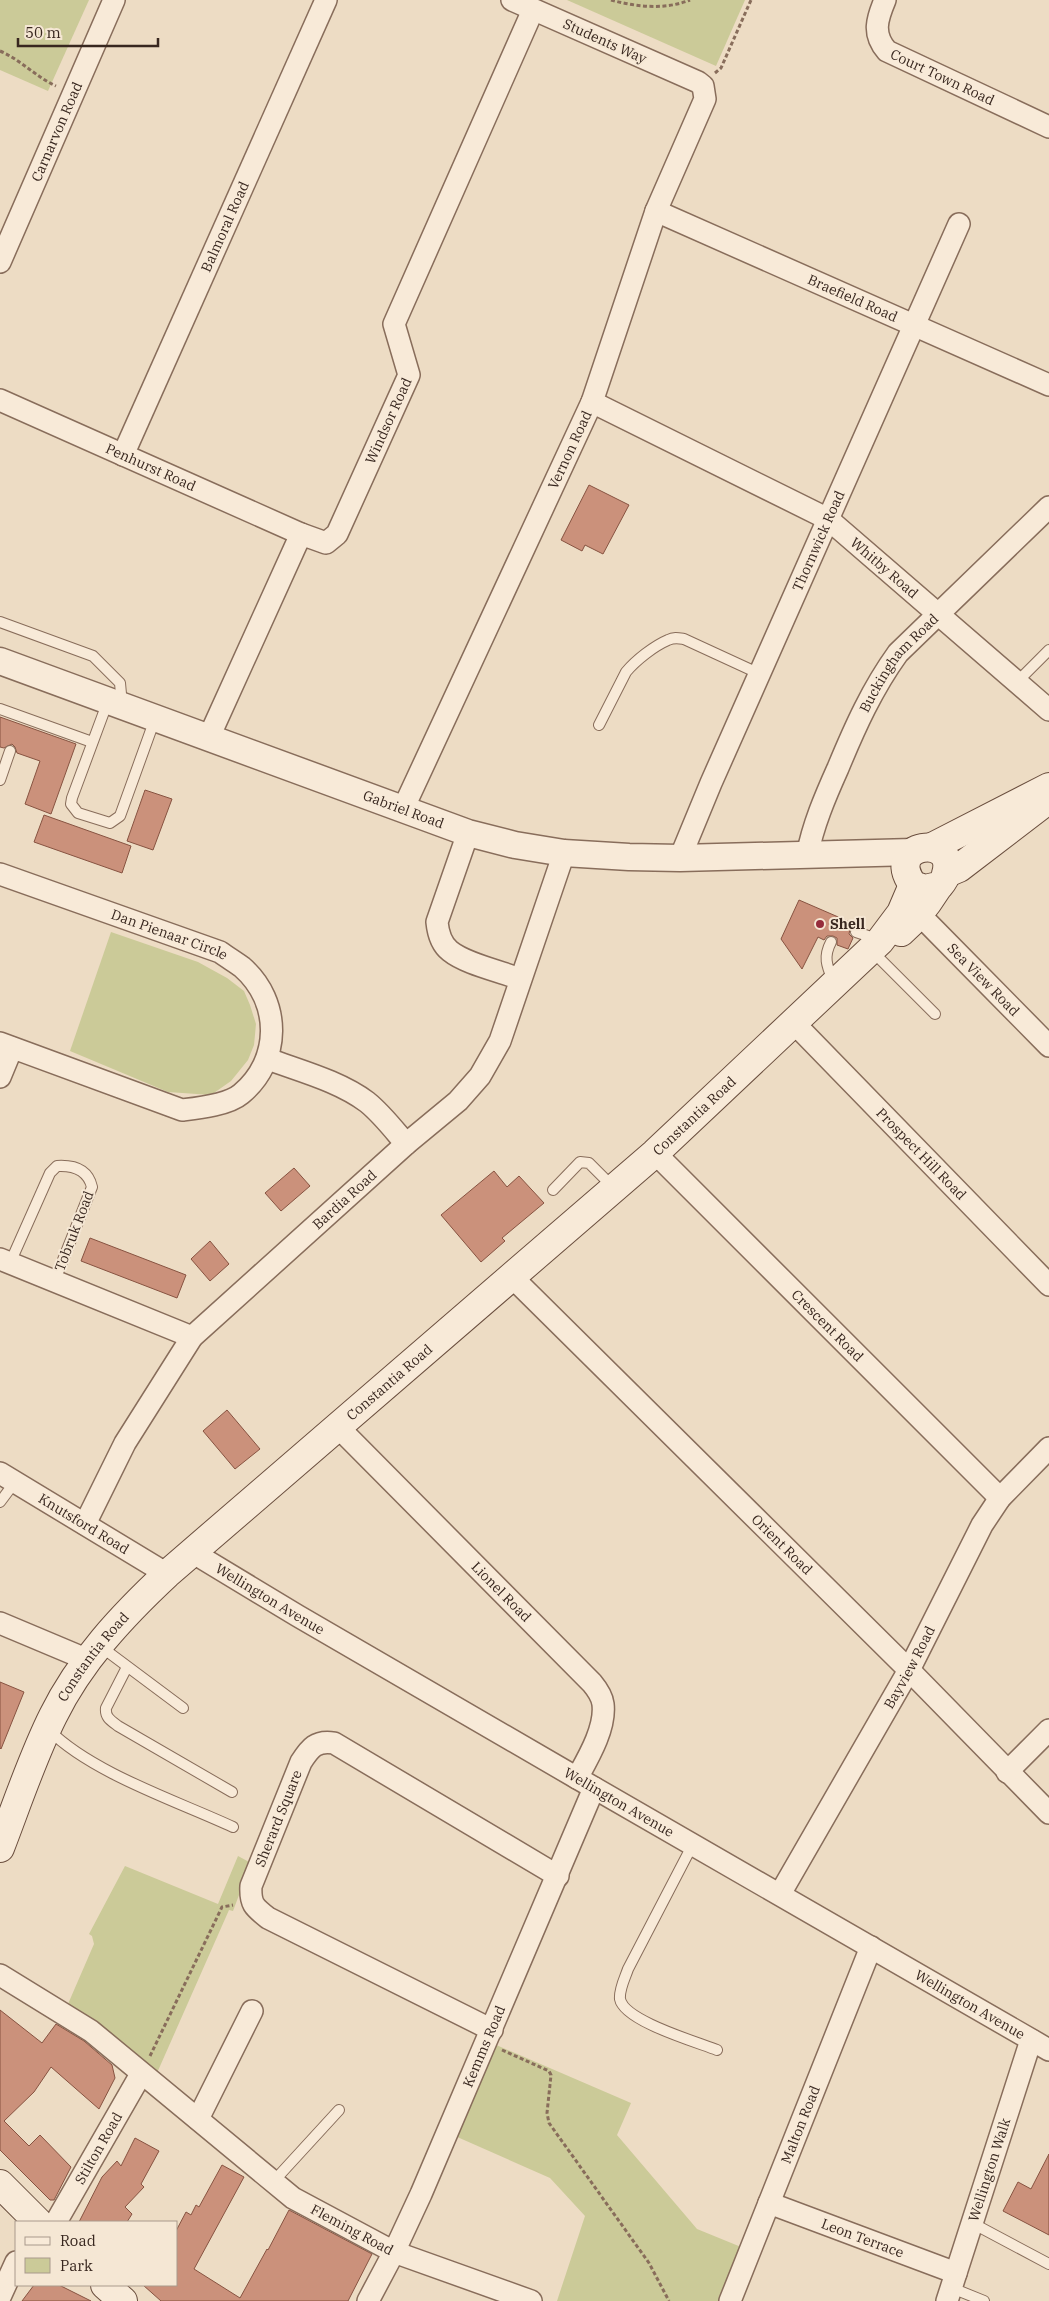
<svg xmlns="http://www.w3.org/2000/svg" width="1049" height="2301" font-family="'IBM Plex Serif',serif">
<style>
.green{fill:#cbca98}
.building{fill:#cb917b;stroke:#875341}
.lines{fill:none;stroke-linecap:round;stroke-linejoin:round}
.service-casing{stroke:#886d5b;stroke-width:12}
.minor-casing{stroke:#886d5b;stroke-width:24}
.tertiary-casing{stroke:#886d5b;stroke-width:29}
.secondary-casing{stroke:#6a4e3e;stroke-width:30}
.path{stroke:#886d5b;stroke-width:3;stroke-dasharray:4 2.5;stroke-linecap:butt}
.service{stroke:#f8ead8;stroke-width:10}
.minor{stroke:#f8ead8;stroke-width:21}
.tertiary{stroke:#f8ead8;stroke-width:26}
.secondary{stroke:#f8ead8;stroke-width:28}
.poi-dot{fill:#962c3b;stroke:#f5e7d4;stroke-width:2}
.labels{text-anchor:middle;stroke-width:4;stroke-linejoin:round;paint-order:stroke}
.street-label{font-size:14px;fill:#38271f;stroke:#f5e7d4}
.poi-label{font-size:14px;font-weight:bold;fill:#38271f;stroke:#f5e7d4;text-anchor:start}
</style>
<rect width="100%" height="100%" fill="#eddcc4"/>
<g class="green">
<path d="M 0,0 L 89,0 L 48,91 L 0,70 Z"/>
<path d="M 567,0 L 745,0 L 716,66 Z"/>
<path d="M 111,932 L 198,962 L 227,978 L 244,991 L 250,1005 L 256,1024 L 254,1045 L 248,1060 L 231,1081 L 211,1095 L 168,1092 L 70,1051 Z"/>
<path d="M 238,1856 L 251,1863 L 233,1911 L 229,1910 L 157,2073 L 68,2004 L 94,1944 L 92,1936 L 89,1934 L 125,1866 L 218,1904 Z"/>
<path d="M 494,2044 L 631,2103 L 617,2135 L 697,2229 L 746,2249 L 725,2301 L 557,2301 L 585,2216 L 550,2178 L 455,2136 Z"/>
</g>
<g class="building">
<path d="M 589,485 L 629,505 L 603,554 L 585,545 L 582,551 L 561,540 Z"/>
<path d="M 0,717 L 76,744 L 51,814 L 25,804 L 40,761 L 17,753 L 15,747 L 12,744 L 4,748 L 0,747 Z"/>
<path d="M 145,790 L 172,799 L 153,850 L 127,841 Z"/>
<path d="M 44,815 L 131,846 L 122,873 L 34,842 Z"/>
<path d="M 799,900 L 859,926 L 854,925 L 850,929 L 849,934 L 853,938 L 848,949 L 837,945 L 837,938 L 833,936 L 827,936 L 824,940 L 818,937 L 802,969 L 781,939 Z"/>
<path d="M 294,1168 L 310,1186 L 281,1211 L 265,1193 Z"/>
<path d="M 494,1171 L 507,1187 L 519,1176 L 544,1203 L 502,1238 L 505,1241 L 481,1262 L 441,1215 Z"/>
<path d="M 90,1238 L 186,1275 L 177,1298 L 81,1261 Z"/>
<path d="M 210,1241 L 229,1264 L 210,1281 L 191,1259 Z"/>
<path d="M 227,1410 L 260,1449 L 235,1469 L 203,1431 Z"/>
<path d="M 0,1682 L 24,1692 L 1,1749 L 0,1748 Z"/>
<path d="M 0,2010 L 42,2043 L 56,2024 L 84,2041 L 112,2065 L 115,2078 L 99,2109 L 51,2067 L 34,2092 L 4,2121 L 29,2146 L 40,2135 L 71,2167 L 54,2200 L 50,2200 L 0,2150 Z"/>
<path d="M 135,2138 L 159,2151 L 141,2184 L 144,2187 L 125,2207 L 132,2214 L 127,2222 L 79,2222 L 102,2177 L 117,2161 L 121,2166 Z"/>
<path d="M 1049,2154 L 1049,2235 L 1003,2211 L 1018,2182 L 1031,2189 Z"/>
<path d="M 222,2165 L 244,2177 L 194,2269 L 240,2298 L 267,2249 L 268,2250 L 289,2210 L 372,2254 L 348,2301 L 161,2301 L 143,2285 L 176,2285 L 176,2231 L 186,2212 L 191,2215 L 196,2205 L 199,2207 Z"/>
<path d="M 34,2285 L 59,2285 L 91,2301 L 22,2301 Z"/>
</g>
<g class="lines">
<g class="service-casing">
<g id="service">
<path d="M 0,622 L 93,656 L 120,683 L 122,705"/>
<path d="M 1017,682 L 1049,650"/>
<path d="M 108,701 L 72,798 L 71,804 L 78,813 L 110,823 L 120,816 L 155,719"/>
<path d="M 0,709 L 92,742"/>
<path d="M 599,725 L 626,672 C 636,660 654,646 668,640 C 674,637 678,638 684,639 L 760,674"/>
<path d="M 0,780 L 10,751"/>
<path d="M 856,932 L 877,939"/>
<path d="M 831,942 C 823,957 827,966 833,981"/>
<path d="M 874,953 L 935,1014"/>
<path d="M 553,1190 L 580,1162 L 589,1163 L 614,1188"/>
<path d="M 10,1263 L 50,1173 L 57,1166 C 74,1165 88,1170 92,1187 L 55,1280"/>
<path d="M 0,1502 L 15,1482"/>
<path d="M 100,1646 L 183,1708"/>
<path d="M 127,1667 L 106,1708 C 105,1717 110,1720 118,1726 L 232,1792"/>
<path d="M 49,1730 C 92,1773 177,1801 233,1827"/>
<path d="M 693,1844 L 628,1969 C 625,1978 619,1989 620,1999 C 624,2021 697,2042 717,2050"/>
<path d="M 273,2182 L 339,2110"/>
<path d="M 972,2223 L 1049,2264"/>
<path d="M 952,2288 L 984,2301"/>
</g>
</g>
<g class="minor-casing">
<g id="minor">
<path id="s1" d="M 885,0 C 877,19 872,34 887,51 L 1049,127"/>
<path id="s2" d="M 656,211 L 1049,385"/>
<path id="s3" d="M 0,262 L 114,0"/>
<path id="s4" d="M 0,400 L 301,534"/>
<path id="s5" d="M 592,402 L 828,519 L 1049,710"/>
<path id="s6" d="M 123,455 L 326,0"/>
<path id="s7" d="M 209,737 L 301,534 L 326,543 L 337,534 L 409,375 L 394,324 L 533,10"/>
<path id="s8" d="M 403,809 L 592,402 L 656,211 L 705,99 L 703,86 L 698,82 L 512,0"/>
<path d="M 468,833 L 437,922 C 438,932 441,944 450,951 C 466,964 500,971 520,979"/>
<path id="s9" d="M 807,856 C 813,825 825,797 838,768 C 855,727 872,689 898,653 L 1049,507"/>
<path id="s10" d="M 680,858 L 711,783 L 959,224"/>
<path id="s11" d="M 0,874 L 220,952 C 227,957 235,962 242,967 C 282,1002 281,1061 241,1094 C 228,1105 199,1108 182,1110 L 0,1043"/>
<path id="s12" d="M 919,914 L 1049,1046"/>
<path id="s13" d="M 793,1022 L 1049,1285"/>
<path d="M 268,1059 C 300,1071 339,1081 367,1102 C 382,1114 394,1130 406,1144"/>
<path d="M 0,1077 L 12,1048"/>
<path id="s14" d="M 655,1153 L 1000,1498"/>
<path d="M 0,1259 L 192,1337"/>
<path id="s15" d="M 512,1277 L 909,1670 L 1049,1813"/>
<path id="s16" d="M 338,1427 L 592,1683 C 597,1689 602,1696 603,1704 C 606,1728 588,1758 577,1778"/>
<path id="s17" d="M 0,1473 L 167,1574"/>
<path id="s18" d="M 85,1524 L 125,1443 L 192,1337 L 406,1144 L 458,1101 L 480,1076 L 500,1041 L 564,853"/>
<path id="s19" d="M 192,1552 L 298,1616 L 577,1778 L 1049,2050"/>
<path d="M 0,1623 L 88,1660"/>
<path d="M 1007,1772 L 1049,1730"/>
<path id="s20" d="M 780,1894 L 909,1670 L 982,1525 L 1000,1498 L 1049,1448"/>
<path id="s21" d="M 0,1975 L 91,2031 L 293,2198 L 394,2252 L 531,2301"/>
<path id="s22" d="M 492,2030 L 268,1918 C 254,1907 250,1904 251,1886 L 301,1762 C 310,1748 316,1740 334,1743 L 558,1876"/>
<path d="M 198,2119 L 252,2011"/>
<path id="s23" d="M 769,2203 L 956,2273"/>
<path id="s24" d="M 56,2222 L 141,2074"/>
<path d="M 0,2297 L 16,2262"/>
<path id="s25" d="M 368,2301 L 394,2252 L 421,2194 L 594,1788"/>
<path id="s26" d="M 730,2301 L 871,1947"/>
<path id="s27" d="M 947,2301 L 1031,2040"/>
</g>
</g>
<g class="tertiary-casing">
<g id="tertiary">
<path id="s28" d="M 0,661 L 468,833 L 515,845 L 564,853 L 629,857 L 680,858 L 913,852"/>
</g>
</g>
<g class="secondary-casing">
<g id="secondary">
<path d="M 932,847 L 1049,787"/>
<path d="M 947,873 L 959,868 L 1044,803"/>
<path d="M 901,932 C 915,920 926,906 936,890 C 939,885 945,881 946,874 C 958,833 882,842 913,885 L 925,889 L 938,886"/>
<path id="s29" d="M 0,1848 C 17,1804 32,1758 53,1716 C 80,1661 122,1616 167,1574 L 655,1153 L 880,941 L 901,913 L 913,885"/>
<path d="M 0,2184 L 38,2222"/>
<path d="M 105,2285 L 123,2301"/>
</g>
</g>
<g class="path">
<path d="M 611,0 C 637,7 665,10 690,0"/>
<path d="M 0,51 C 21,60 36,77 56,86"/>
<path d="M 715,73 L 721,68 L 751,0"/>
<path d="M 502,2050 L 549,2071 L 551,2075 L 547,2113 L 549,2123 L 649,2263 L 669,2301"/>
<path d="M 150,2056 L 222,1907 L 233,1905"/>
</g>
<use href="#service" class="service"/>
<use href="#minor" class="minor"/>
<use href="#tertiary" class="tertiary"/>
<use href="#secondary" class="secondary"/>
</g>
<circle class="poi-dot" cx="820" cy="924" r="5"/>
<g class="labels">
<g class="street-label">
<text transform="translate(605 41) rotate(24)" y="5">Students Way</text>
<text dy="5" stroke="none"><textPath href="#s1" startOffset="116">Court Town Road</textPath></text>
<text dy="5" stroke="none"><textPath href="#s3" startOffset="142">Carnarvon Road</textPath></text>
<text dy="5" stroke="none"><textPath href="#s6" startOffset="250">Balmoral Road</textPath></text>
<text dy="5" stroke="none"><textPath href="#s2" startOffset="215">Braefield Road</textPath></text>
<text dy="5" stroke="none"><textPath href="#s7" startOffset="388">Windsor Road</textPath></text>
<text dy="5" stroke="none"><textPath href="#s8" startOffset="396">Vernon Road</textPath></text>
<text dy="5" stroke="none"><textPath href="#s4" startOffset="165">Penhurst Road</textPath></text>
<text dy="5" stroke="none"><textPath href="#s10" startOffset="346">Thornwick Road</textPath></text>
<text dy="5" stroke="none"><textPath href="#s5" startOffset="338">Whitby Road</textPath></text>
<text dy="5" stroke="none"><textPath href="#s9" startOffset="216">Buckingham Road</textPath></text>
<text dy="5" stroke="none"><textPath href="#s28" startOffset="430">Gabriel Road</textPath></text>
<text dy="5" stroke="none"><textPath href="#s11" startOffset="180">Dan Pienaar Circle</textPath></text>
<text dy="5" stroke="none"><textPath href="#s12" startOffset="92">Sea View Road</textPath></text>
<text dy="5" stroke="none"><textPath href="#s29" startOffset="1024">Constantia Road</textPath></text>
<text dy="5" stroke="none"><textPath href="#s13" startOffset="184">Prospect Hill Road</textPath></text>
<text dy="5" stroke="none"><textPath href="#s18" startOffset="421">Bardia Road</textPath></text>
<text transform="translate(74 1231) rotate(-69)" y="5">Tobruk Road</text>
<text dy="5" stroke="none"><textPath href="#s14" startOffset="244">Crescent Road</textPath></text>
<text dy="5" stroke="none"><textPath href="#s29" startOffset="619">Constantia Road</textPath></text>
<text dy="5" stroke="none"><textPath href="#s17" startOffset="98">Knutsford Road</textPath></text>
<text dy="5" stroke="none"><textPath href="#s15" startOffset="380">Orient Road</textPath></text>
<text dy="5" stroke="none"><textPath href="#s16" startOffset="232">Lionel Road</textPath></text>
<text dy="5" stroke="none"><textPath href="#s19" startOffset="91">Wellington Avenue</textPath></text>
<text dy="5" stroke="none"><textPath href="#s29" startOffset="214">Constantia Road</textPath></text>
<text dy="5" stroke="none"><textPath href="#s20" startOffset="261">Bayview Road</textPath></text>
<text dy="5" stroke="none"><textPath href="#s19" startOffset="495">Wellington Avenue</textPath></text>
<text dy="5" stroke="none"><textPath href="#s22" startOffset="362">Sherard Square</textPath></text>
<text dy="5" stroke="none"><textPath href="#s19" startOffset="900">Wellington Avenue</textPath></text>
<text dy="5" stroke="none"><textPath href="#s25" startOffset="280">Kemms Road</textPath></text>
<text dy="5" stroke="none"><textPath href="#s26" startOffset="190">Malton Road</textPath></text>
<text dy="5" stroke="none"><textPath href="#s24" startOffset="85">Stilton Road</textPath></text>
<text dy="5" stroke="none"><textPath href="#s27" startOffset="138">Wellington Walk</textPath></text>
<text dy="5" stroke="none"><textPath href="#s21" startOffset="436">Fleming Road</textPath></text>
<text dy="5" stroke="none"><textPath href="#s23" startOffset="100">Leon Terrace</textPath></text>
</g>
<g class="poi-label">
<text x="830" y="929">Shell</text>
</g>
</g>
<rect x="15" y="2221" width="162" height="65" fill="#f5e7d4" stroke="#a99a8c"/>
<rect x="25" y="2237" width="25" height="8" fill="#f8ead8" stroke="#a99a8c"/>
<text x="60" y="2246" font-size="15" fill="#38271f">Road</text>
<rect x="25" y="2258" width="25" height="15" fill="#cbca98" stroke="#a99a8c"/>
<text x="60" y="2271" font-size="15" fill="#38271f">Park</text>
<path d="M18 38v8h140v-8" fill="none" stroke="#38271f" stroke-width="2.5"/>
<text x="25" y="38" font-size="15" fill="#38271f" stroke="#f5e7d4" stroke-width="4" paint-order="stroke">50 m</text>
</svg>
